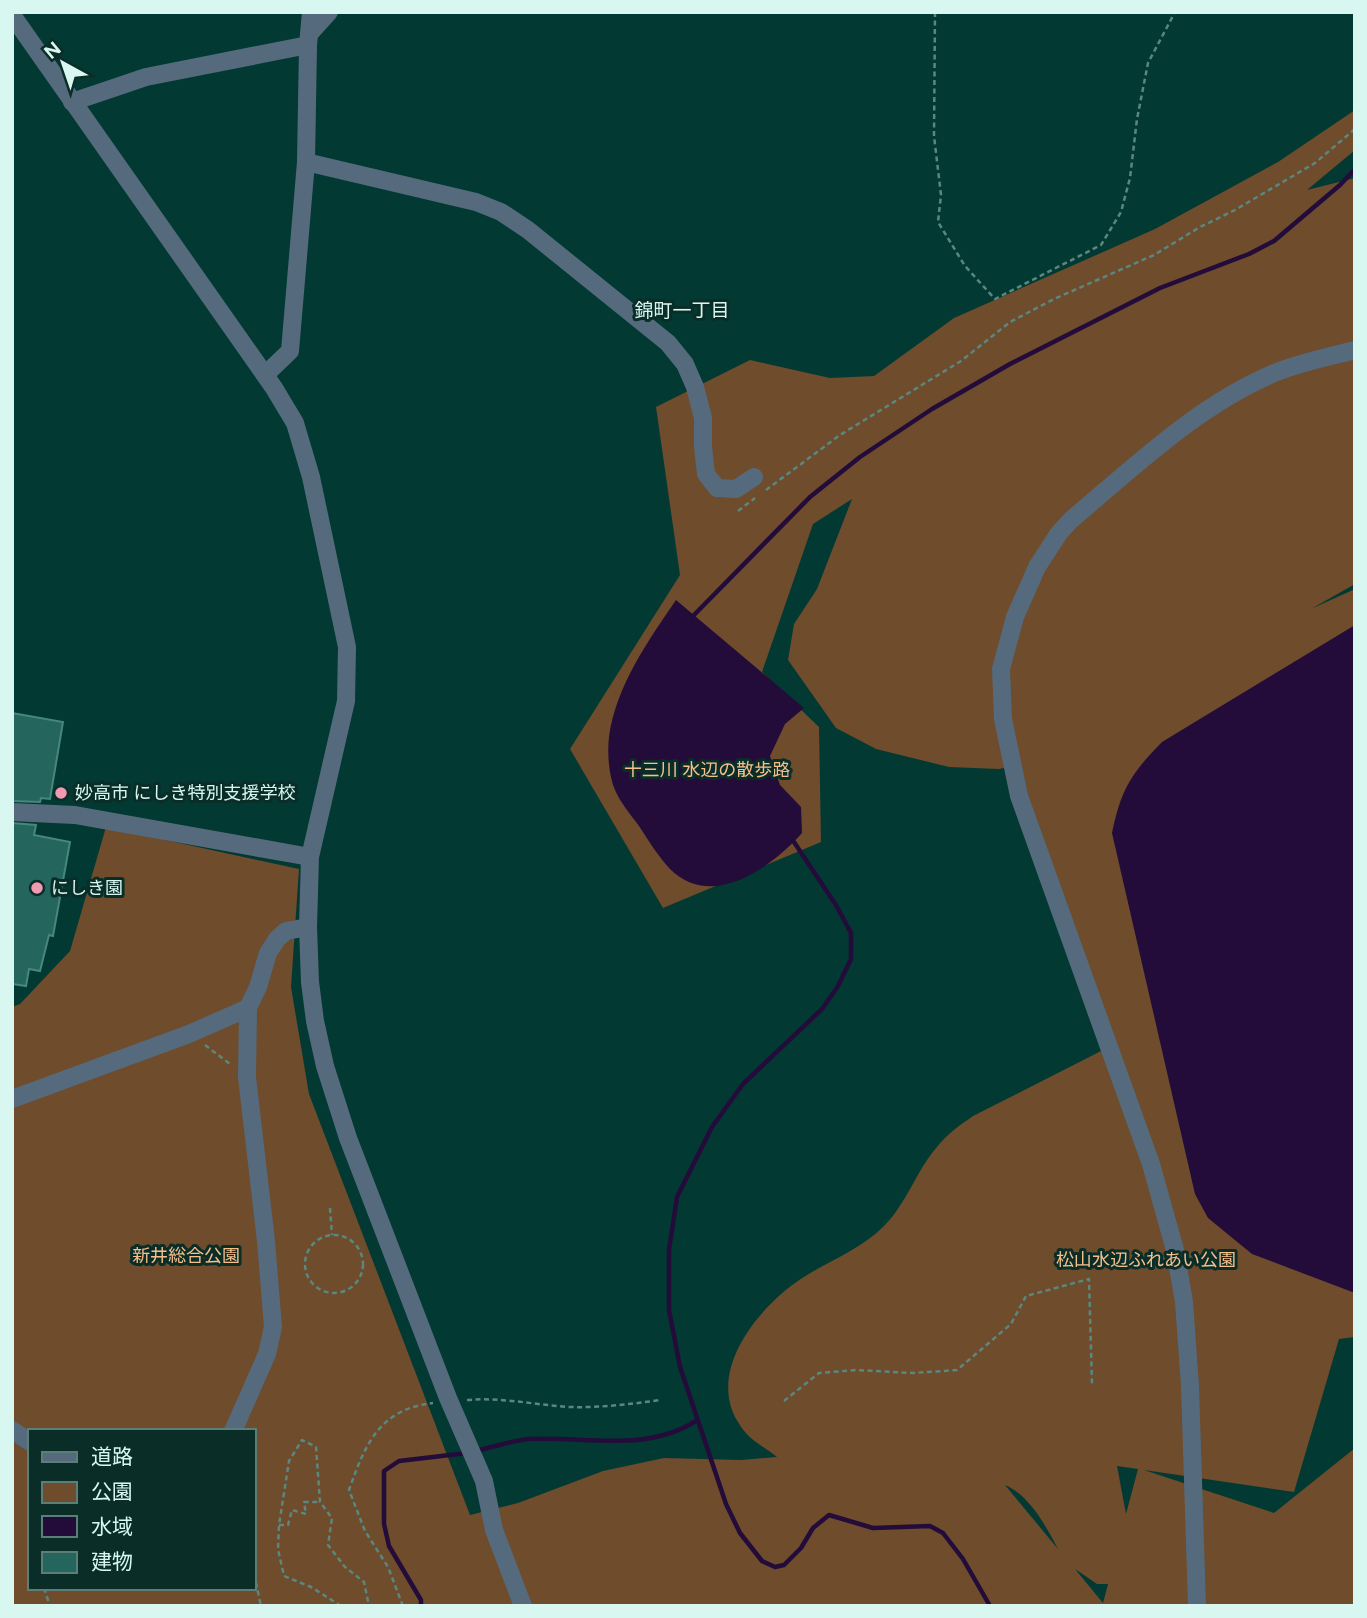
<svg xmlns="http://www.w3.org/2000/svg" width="1367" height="1618" font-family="Figtree,'Noto Sans JP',sans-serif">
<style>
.green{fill:#6e4c2c;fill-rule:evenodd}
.water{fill:#230c3a}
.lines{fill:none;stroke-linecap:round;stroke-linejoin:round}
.stream{stroke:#230c3a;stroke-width:4.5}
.building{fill:#24655d;stroke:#48877e;stroke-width:2}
.path{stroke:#5b8781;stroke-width:2.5;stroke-dasharray:5 3.5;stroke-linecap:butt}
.minor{stroke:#556b7d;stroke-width:18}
.poi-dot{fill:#f29ab0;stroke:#0a2d28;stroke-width:2.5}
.labels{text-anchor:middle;stroke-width:6;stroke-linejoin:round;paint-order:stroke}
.park-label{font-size:18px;fill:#f7bf8c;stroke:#0a2d28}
.poi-label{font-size:18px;fill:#d8f7f1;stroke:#0a2d28;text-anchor:start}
.neighbourhood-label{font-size:19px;fill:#d8f7f1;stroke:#0a2d28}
</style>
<rect width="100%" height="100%" fill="#033933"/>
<path class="green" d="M 1355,110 L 1355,150 L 1307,190 L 1355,178 L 1355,584 L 1311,609 L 1355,589 L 1355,1337 L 1339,1339 L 1294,1492 L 1144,1470 L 1274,1513 L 1355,1448 L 1355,1606 L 12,1606 L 12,1007 L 20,1004 L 70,951 L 106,827 L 299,869 L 291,987 L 309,1094 L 470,1515 L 518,1503 L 603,1471 L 664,1458 L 741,1460 L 777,1457 C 762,1445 749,1441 738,1422 C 707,1372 756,1311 795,1283 C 824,1262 858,1252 884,1226 C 907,1203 916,1171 937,1147 C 947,1134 960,1125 973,1116 L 1109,1047 L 1013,766 L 999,769 L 949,767 L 876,749 L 836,728 L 788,660 L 794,624 L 817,589 L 852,499 L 813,524 L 762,672 L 819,727 L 821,842 L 663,908 L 570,749 L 680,575 L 656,407 L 750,360 L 830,378 L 874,376 L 954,318 L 1155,229 L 1278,162 ZM 30,1431 L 254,1431 L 254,1588 L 30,1588 ZM 1117,1466 L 1138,1469 L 1126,1514 ZM 1005,1485 C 1029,1495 1046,1526 1058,1549 ZM 1075,1569 L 1097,1584 L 1108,1584 L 1103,1603 Z"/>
<g class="water">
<path d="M 676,600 L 804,708 L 785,724 L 770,756 L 780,785 L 801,807 L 802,833 C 772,867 712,911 670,869 C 658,856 648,840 639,826 C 631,815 620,802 615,790 C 609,776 607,753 609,737 C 616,686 648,641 676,600 Z"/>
<path d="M 1355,625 L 1355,1293 L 1252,1254 L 1208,1218 L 1195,1194 L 1112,833 C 1121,789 1131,774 1162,742 Z"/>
</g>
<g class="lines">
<g class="stream">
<path d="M 694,615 L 810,497 L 860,457 L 932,409 L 1010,364 L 1160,288 L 1249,254 L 1274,241 L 1340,185 L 1355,169"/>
<path d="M 794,842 L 836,905 L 851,933 L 851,959 L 838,986 L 822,1009 L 743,1084 L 712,1127 L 677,1197 L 669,1250 L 669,1310 L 680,1367 L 726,1504 L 740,1533 L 762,1561 L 775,1567 L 784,1565 L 801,1548 L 813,1528 L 829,1515 L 873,1528 L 930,1526 L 943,1533 L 963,1559 L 990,1606"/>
<path d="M 476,1451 C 493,1447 511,1441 528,1439 C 585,1436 645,1453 696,1421"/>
<path d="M 421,1606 L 421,1600 L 389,1546 L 384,1524 L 384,1471 L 399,1461 L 467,1453"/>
</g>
</g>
<g class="building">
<path d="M 12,713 L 63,722 L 50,799 L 41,798 L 40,802 L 12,801 Z"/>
<path d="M 12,823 L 36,825 L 34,835 L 70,842 L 53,936 L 49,935 L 40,971 L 29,969 L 26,986 L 12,984 Z"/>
</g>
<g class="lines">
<g class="path">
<path d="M 935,12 L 934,136 L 941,195 L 938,222 L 965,266 L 995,299 L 1101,245 L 1121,212 L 1130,178 L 1137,119 L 1148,63 L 1175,12"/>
<path d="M 766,490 L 840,435 L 961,361 L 1010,322 L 1054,299 L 1154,255 L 1200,227 L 1235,210 L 1315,163 L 1355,129"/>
<path d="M 738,511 L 755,498"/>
<path d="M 205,1045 L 230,1064"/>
<path d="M 330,1208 L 332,1235"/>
<circle cx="334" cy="1264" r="29"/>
<path d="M 467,1400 C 502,1397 535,1405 570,1407 C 600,1408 631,1404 661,1400"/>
<path d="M 784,1401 L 819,1373 L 856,1370 L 913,1373 L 957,1370 L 1011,1324 L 1026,1296 L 1089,1279 L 1092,1385"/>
<path d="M 279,1525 L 288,1525 L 292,1510 L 306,1514 L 304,1502 L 319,1502"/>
<path d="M 30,1532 L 30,1541"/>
<path d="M 254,1574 L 261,1606"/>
<path d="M 44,1588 L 50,1606"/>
<path d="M 341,1606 L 311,1587 L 284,1576 L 278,1549 L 279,1525 L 289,1461 L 302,1440 L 316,1447 L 320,1502 L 332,1518 L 328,1545 L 345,1567 L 364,1582 L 369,1606"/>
<path d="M 403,1606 L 388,1567 L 365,1531 L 349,1490 C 365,1445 379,1409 433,1403"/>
</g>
<g class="minor">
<path d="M 12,15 L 274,388 L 295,423 L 311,477 L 347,647 L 346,701 L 310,857 L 308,927 L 310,982 L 315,1021 L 325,1066 L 348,1138 L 448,1398 L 484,1481 L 494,1530 L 523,1606"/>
<path d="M 310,33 L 329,12"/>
<path d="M 72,102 L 146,77 L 308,45"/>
<path d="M 306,162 L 476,202 L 501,212 L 528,230 L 668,343 L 685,364 L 695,387 L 703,418 L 703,447 L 706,474 L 717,488 L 736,489 L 754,477"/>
<path d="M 265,375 L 290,351 L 306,162 L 308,45 L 311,12"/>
<path d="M 12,812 L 75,815 L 310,857"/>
<path d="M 12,1099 L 189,1034 L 248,1008"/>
<path d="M 12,1430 L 30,1442"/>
<path d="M 233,1431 L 267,1354 L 273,1327 L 266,1241 L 247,1077 L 248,1008 L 258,987 L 268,953 L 277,939 L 286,931 L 308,927"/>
<path d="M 1197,1606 L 1190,1386 L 1184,1302 L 1175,1250 L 1151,1164 L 1019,796 L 1003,719 L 1001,669 L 1015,617 L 1037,567 L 1059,533 L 1071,520 C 1135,466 1199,404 1277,372 C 1302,362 1328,357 1355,350"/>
</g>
</g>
<g class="poi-dot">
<circle cx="61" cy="793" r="7"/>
<circle cx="37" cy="888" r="7"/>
</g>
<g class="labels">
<g class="park-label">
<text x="707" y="776">十三川 水辺の散歩路</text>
<text x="186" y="1262">新井総合公園</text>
<text x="1146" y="1266">松山水辺ふれあい公園</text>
</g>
<g class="poi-label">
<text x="75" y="799">妙高市 にしき特別支援学校</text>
<text x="51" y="894">にしき園</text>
</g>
<g class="neighbourhood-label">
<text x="682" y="317">錦町一丁目</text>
</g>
</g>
<rect width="1367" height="1618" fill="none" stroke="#d8f7f1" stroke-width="28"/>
<rect x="28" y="1429" width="228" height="161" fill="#0a2d28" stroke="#5c7e78" stroke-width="2"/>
<rect x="42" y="1452" width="35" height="10" fill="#556b7d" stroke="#5c7e78" stroke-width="2"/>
<text x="91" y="1464" font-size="21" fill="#d8f7f1">道路</text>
<rect x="42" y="1482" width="35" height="21" fill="#6e4c2c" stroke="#5c7e78" stroke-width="2"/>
<text x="91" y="1499" font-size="21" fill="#d8f7f1">公園</text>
<rect x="42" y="1516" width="35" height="21" fill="#230c3a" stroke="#5c7e78" stroke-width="2"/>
<text x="91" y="1534" font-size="21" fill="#d8f7f1">水域</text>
<rect x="42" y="1552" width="35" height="21" fill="#24655d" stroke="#5c7e78" stroke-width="2"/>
<text x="91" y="1569" font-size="21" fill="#d8f7f1">建物</text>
<g transform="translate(63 63) rotate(320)" stroke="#0a2d28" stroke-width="5" paint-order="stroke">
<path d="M0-5L12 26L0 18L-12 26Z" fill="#d8f7f1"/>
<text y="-10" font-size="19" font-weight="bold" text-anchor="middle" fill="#d8f7f1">N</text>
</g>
</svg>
